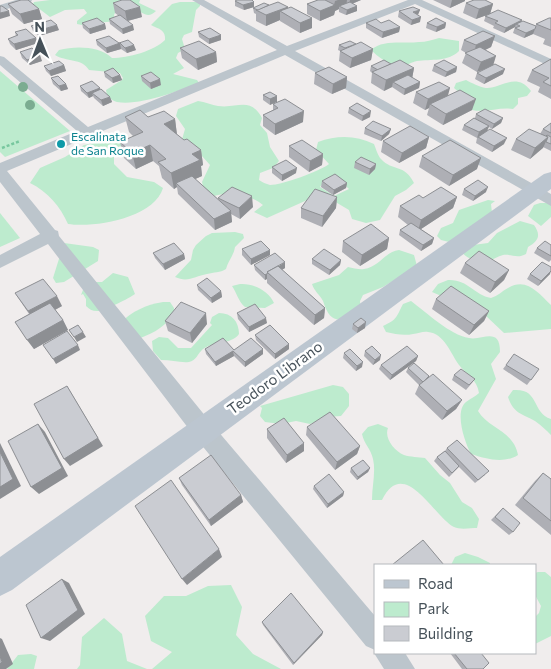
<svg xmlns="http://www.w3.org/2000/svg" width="551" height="669" font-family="Commissioner,sans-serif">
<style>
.green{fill:#bdebce;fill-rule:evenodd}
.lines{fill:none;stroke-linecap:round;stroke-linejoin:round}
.path{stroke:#77c79e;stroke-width:2.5;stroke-dasharray:3 2;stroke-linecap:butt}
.street{fill:#bcc5cc;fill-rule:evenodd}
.secondary{fill:#bcc6d0;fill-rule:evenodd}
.tree{fill:#7bac91}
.wall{fill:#aeafb5}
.shaded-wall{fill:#8d8f93}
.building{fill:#caccd2;stroke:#8d8f93}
.culture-dot{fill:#0f9aa8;stroke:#fff;stroke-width:2}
.labels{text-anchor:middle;stroke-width:5;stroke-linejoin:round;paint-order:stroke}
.far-culture-label{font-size:12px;fill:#0d838f;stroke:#fff;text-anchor:start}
.street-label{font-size:15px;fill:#465159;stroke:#fff}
</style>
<rect width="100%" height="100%" fill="#f0eded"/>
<g class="green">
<path d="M 50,0 L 140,0 L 139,3 L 156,11 C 147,20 143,11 133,9 C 128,9 121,10 116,11 L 114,15 L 115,21 L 82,25 L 77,24 L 77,21 L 87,13 L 84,9 L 65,10 L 50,17 L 33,4 L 34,2 Z"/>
<path d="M 180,2 L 200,2 L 200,6 L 196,10 L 192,32 L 184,35 L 182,39 L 185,49 L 178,53 L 176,58 L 184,68 L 173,74 L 197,80 L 199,83 C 178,91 140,106 117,102 C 113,101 110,98 107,96 L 106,90 L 122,80 L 123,78 L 120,73 L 89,70 C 82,58 66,62 55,55 L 59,50 C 76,46 99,46 112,58 C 128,58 154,51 165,40 C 166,30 159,29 151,25 L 172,4 Z"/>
<path d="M 439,38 L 459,41 L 459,51 C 448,62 431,59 417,61 C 411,62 405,67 398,66 C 389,65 377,56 371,50 C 383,39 404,44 419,42 C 426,42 432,40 439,38 Z"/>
<path d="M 0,71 L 70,131 L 5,157 L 0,152 Z"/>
<path d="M 466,80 C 472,83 479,87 486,88 C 501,89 516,71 531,91 L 527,96 L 518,98 L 518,104 L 513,109 C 499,107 486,113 472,110 L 467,99 L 454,88 L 456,83 Z"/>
<path d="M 198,101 C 205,102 212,105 218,106 C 237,109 250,96 262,118 L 260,125 L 267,133 L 270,147 L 279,161 L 273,168 L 260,173 L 259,180 C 262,182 266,184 270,185 C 282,185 320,171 329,164 L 316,150 L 318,142 C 337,135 356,135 374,144 C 376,149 378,156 381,159 C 393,172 404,163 414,183 L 406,190 L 395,196 L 380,220 L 366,223 L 352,219 L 349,210 L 327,197 L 314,197 L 267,218 L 254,212 L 263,205 C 249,194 231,191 214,196 L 204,190 L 202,182 L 210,165 L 193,146 L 181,143 L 185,129 L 176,116 L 178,109 ZM 340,181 L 349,189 L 334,196 L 320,187 L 323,183 Z"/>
<path d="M 111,140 L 123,142 L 123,150 L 114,156 L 114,164 L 127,177 L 154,182 L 163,188 C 154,218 95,228 68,224 C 60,206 48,192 30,183 L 40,168 L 65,157 L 84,145 Z"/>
<path d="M 488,200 L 495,201 L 491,204 L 492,213 L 449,242 L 441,240 L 437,236 L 441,228 L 453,223 L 459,210 Z"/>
<path d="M 540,203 L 551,203 L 551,217 L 541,226 L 528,216 L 534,205 Z"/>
<path d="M 0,213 L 20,238 L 0,247 Z"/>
<path d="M 520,221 L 534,225 C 541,235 539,241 528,247 L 526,254 C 517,259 512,254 503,255 C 498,256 493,260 488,261 C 479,262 467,260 462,252 L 473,245 L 488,243 L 497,233 Z"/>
<path d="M 235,232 L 243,234 L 244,238 L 235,247 C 234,255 228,261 226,269 C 220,273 214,272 207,274 C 195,276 188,283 175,277 L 191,260 L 193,250 L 196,245 L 206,236 L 212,233 Z"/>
<path d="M 64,243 L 93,247 L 99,250 L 98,261 L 64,282 L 56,283 L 53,278 Z"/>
<path d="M 399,250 L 414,255 L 417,266 L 383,287 L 363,295 L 360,301 L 361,313 C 340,321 331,326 323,301 C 320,295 314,291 312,284 L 339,275 L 348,267 C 353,268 360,270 364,269 C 379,267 386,251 399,250 Z"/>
<path d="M 113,273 L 128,277 L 135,294 C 130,298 102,312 97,311 C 92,311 89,309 86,306 L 86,299 L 83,294 L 81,295 L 86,282 L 102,282 Z"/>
<path d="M 448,280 C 468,279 474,295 491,298 C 498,296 502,291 508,288 C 527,277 538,293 551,305 L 551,329 L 504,333 L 485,315 L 432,292 L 438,284 Z"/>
<path d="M 240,284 C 253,283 269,291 274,303 L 265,308 L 245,307 C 238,301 237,293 232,286 Z"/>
<path d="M 411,301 C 426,312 450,335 469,338 C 482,341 500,326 500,352 L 491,364 L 496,379 L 478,411 C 489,429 514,431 518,455 C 504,464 486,459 471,454 C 465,443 454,412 466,402 C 471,398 475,397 479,393 C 477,379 467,375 459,365 C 451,354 444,333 428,332 C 423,331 418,334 413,334 C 404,336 395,334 386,332 L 383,326 C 398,319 396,317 403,304 Z"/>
<path d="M 163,302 L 170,302 L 174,308 L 174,314 C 163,329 150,335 132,341 L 120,323 C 133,311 145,305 163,302 Z"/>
<path d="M 219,313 C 232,313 239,322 239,334 C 231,345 214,341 203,349 C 198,353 196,361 189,362 C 181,363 171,360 161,360 L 153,351 L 152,341 L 159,337 L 168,338 L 178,348 L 191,348 L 212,325 L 210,323 L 212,317 Z"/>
<path d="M 333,385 L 343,387 L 349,394 L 349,406 L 341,416 L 327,417 L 310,424 L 296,421 L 281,424 L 265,422 L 260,416 L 262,408 L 260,406 Z"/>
<path d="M 513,390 C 540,388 531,412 551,419 L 551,435 C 546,430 541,425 535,421 C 522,414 513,413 508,397 Z"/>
<path d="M 378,424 L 388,428 C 384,438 394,451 404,455 C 410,457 419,457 425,458 L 440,475 L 450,483 L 462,502 L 472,508 L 479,519 L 477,528 C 471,528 460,530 454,527 C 434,517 404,455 382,500 L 372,500 C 372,486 376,472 373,459 C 371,449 364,444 362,434 L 368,427 Z"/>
<path d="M 465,553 L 478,557 L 490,563 L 490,565 L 451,565 L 455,557 Z"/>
<path d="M 538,572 L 545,572 L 551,577 L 551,636 L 535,644 L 535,617 L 539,613 L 541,606 L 535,595 L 535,573 Z"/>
<path d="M 231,585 L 242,607 L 236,635 L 253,654 L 281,669 L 152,669 L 172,652 L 151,641 L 145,616 L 164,596 L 186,596 L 208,586 Z"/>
<path d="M 104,618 L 122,634 L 127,661 L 147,669 L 77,669 L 80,665 L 82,637 Z"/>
<path d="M 31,654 L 37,656 L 34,669 L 7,669 L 18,655 Z"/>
</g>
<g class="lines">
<path class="path" d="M 2,148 L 20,141"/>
<g class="street">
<path d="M 16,0 L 32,0 L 31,2 L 0,11 L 0,5 Z"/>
<path d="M 192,0 L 204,0 L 287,46 L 408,0 L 422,0 L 551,59 L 551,66 L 547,65 L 415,4 L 295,51 L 551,194 L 551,206 L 285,55 L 7,171 L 55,230 L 58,231 L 59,236 L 211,423 L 375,616 L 375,650 L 366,646 L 195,437 L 48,244 L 0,268 L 0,255 L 40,234 L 0,182 L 0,163 L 77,131 L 0,65 L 0,56 L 4,57 L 88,127 L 277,50 Z"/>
<path d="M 374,653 L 405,653 L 415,669 L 384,669 Z"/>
</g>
<path class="secondary" d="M 551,172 L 551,189 L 12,590 L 0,596 L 0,557 L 544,174 Z"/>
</g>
<g class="tree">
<circle cx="23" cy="87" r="5"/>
<circle cx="30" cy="105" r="5"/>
</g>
<g class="wall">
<path d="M 318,0 L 361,0 L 352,4 L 357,11 L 346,15 L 339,12 L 339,9 L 335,11 L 334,15 L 320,21 L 307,14 L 307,4 Z"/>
<path d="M 433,0 L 465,0 L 465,1 L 450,8 Z"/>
<path d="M 235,1 L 254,2 L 254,7 L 244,10 L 235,6 Z"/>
<path d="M 113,3 L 142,17 L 128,21 L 134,30 L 123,34 L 110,24 L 109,19 L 119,16 L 115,13 Z"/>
<path d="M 466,3 L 493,4 L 490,14 L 522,20 L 521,22 L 536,26 L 536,24 L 551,18 L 551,47 L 543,44 L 545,39 L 533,34 L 524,38 L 513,33 L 515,27 L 504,33 L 493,28 L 494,26 L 484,21 L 486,15 L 476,19 L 463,13 Z"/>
<path d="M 8,4 L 39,9 L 42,19 L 24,24 L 12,14 Z"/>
<path d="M 269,5 L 288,7 L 288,8 L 312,18 L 312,28 L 300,33 L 280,21 L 280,20 L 266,26 L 256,21 L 256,14 L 254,13 L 253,8 Z"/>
<path d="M 399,11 L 418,15 L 420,22 L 411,25 L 398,17 Z"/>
<path d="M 82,23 L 105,24 L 106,29 L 90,34 L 83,28 Z"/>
<path d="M 366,23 L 381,23 L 400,27 L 399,32 L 382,38 L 366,28 Z"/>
<path d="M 427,23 L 446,23 L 445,28 L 436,32 L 426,28 Z"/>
<path d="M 31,26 L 59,30 L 39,36 L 33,31 Z"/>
<path d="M 15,32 L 36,38 L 38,43 L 16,50 L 10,44 L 8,39 L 16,36 Z"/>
<path d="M 198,32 L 221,35 L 221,40 L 209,44 L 199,37 Z"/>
<path d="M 495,36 L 491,47 L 485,50 L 493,65 L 503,74 L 484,84 L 475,79 L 477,73 L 483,70 L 477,72 L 462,63 L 466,53 L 461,50 L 464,40 Z"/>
<path d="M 96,40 L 119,43 L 136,50 L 127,53 L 121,49 L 107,53 L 97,45 Z"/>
<path d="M 356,44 L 373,49 L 371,60 L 350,68 L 339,61 L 340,51 L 338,50 L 339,45 Z"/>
<path d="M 180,48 L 216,52 L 217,62 L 198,70 L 182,58 Z"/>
<path d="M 20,52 L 42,61 L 30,65 L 22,58 Z"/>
<path d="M 551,59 L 551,99 L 538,92 L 540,87 L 527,81 L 532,70 Z"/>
<path d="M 391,64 L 414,68 L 412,78 L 420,82 L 419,88 L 404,95 L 392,87 L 384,91 L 371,83 L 372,73 L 370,71 L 371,66 Z"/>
<path d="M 64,65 L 66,71 L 51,76 L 46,71 L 44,66 Z"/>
<path d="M 434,65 L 457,67 L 456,72 L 445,77 L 432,71 Z"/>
<path d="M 104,72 L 120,75 L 122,80 L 113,83 L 105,77 Z"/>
<path d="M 315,73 L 347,77 L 346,88 L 332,94 L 314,84 Z"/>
<path d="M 141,76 L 161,85 L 151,89 L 142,81 Z"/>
<path d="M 51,78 L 66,84 L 68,89 L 61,91 L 53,84 Z"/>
<path d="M 80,86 L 100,88 L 100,90 L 110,97 L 112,102 L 103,106 L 94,98 L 93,96 L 89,98 L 81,91 Z"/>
<path d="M 416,92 L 448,95 L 472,110 L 443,125 L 427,115 L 429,108 L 425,110 L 413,103 Z"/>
<path d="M 263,95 L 277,96 L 270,105 L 263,100 Z"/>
<path d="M 273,104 L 303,122 L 275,135 L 263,126 L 263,115 L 273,110 Z"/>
<path d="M 349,108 L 370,117 L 362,121 L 348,113 Z"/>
<path d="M 476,114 L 503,118 L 501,123 L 492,129 L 489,127 L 487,131 L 504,144 L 492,152 L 476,143 L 477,138 L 462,130 L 464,125 L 475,118 Z"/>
<path d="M 125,117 L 148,117 L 175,119 L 177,135 L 184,140 L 201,150 L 203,165 L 201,166 L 202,176 L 195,179 L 219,200 L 218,198 L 253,207 L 240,219 L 231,214 L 232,222 L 215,230 L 178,194 L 177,187 L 174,189 L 162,178 L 159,166 L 153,161 L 136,169 L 124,158 L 120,142 L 134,137 L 129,132 Z"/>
<path d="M 551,123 L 551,151 L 543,147 L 530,159 L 511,150 L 516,139 L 540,134 L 543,129 Z"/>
<path d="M 365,128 L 391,129 L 389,134 L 381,141 L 364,134 Z"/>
<path d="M 429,137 L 426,148 L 399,163 L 381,152 L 383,141 Z"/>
<path d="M 289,146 L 323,154 L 322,165 L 309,172 L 289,157 Z"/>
<path d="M 422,156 L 477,169 L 449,186 L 419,167 Z"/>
<path d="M 355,162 L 376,164 L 375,169 L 369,175 L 354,168 Z"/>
<path d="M 272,167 L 296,173 L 282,181 L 272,173 Z"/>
<path d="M 322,181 L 347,183 L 346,188 L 333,195 L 321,187 Z"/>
<path d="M 464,189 L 486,192 L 473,201 L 462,195 Z"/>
<path d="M 337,197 L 336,208 L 322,227 L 301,218 L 301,208 Z"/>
<path d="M 457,197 L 453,208 L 421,229 L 434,238 L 432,244 L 421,251 L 399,235 L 400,230 L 408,225 L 398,217 L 400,206 L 423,198 Z"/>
<path d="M 389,238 L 387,249 L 360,266 L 342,252 L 343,241 Z"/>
<path d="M 551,245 L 551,260 L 549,262 L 534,253 L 537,248 Z"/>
<path d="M 242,249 L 270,250 L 270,255 L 251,265 L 242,255 Z"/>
<path d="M 153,253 L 184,254 L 185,259 L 165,270 L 155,258 Z"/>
<path d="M 312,259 L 341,260 L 340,265 L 329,275 L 312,264 Z"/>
<path d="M 465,263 L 509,270 L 504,280 L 490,293 L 460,273 Z"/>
<path d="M 254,265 L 285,268 L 282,270 L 325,308 L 324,318 L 314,325 L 267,283 L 267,279 L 265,280 L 255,270 Z"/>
<path d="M 530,274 L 550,274 L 538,286 L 527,279 Z"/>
<path d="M 197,285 L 221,291 L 222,297 L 212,303 L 198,290 Z"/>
<path d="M 15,293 L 62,306 L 55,310 L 63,320 L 68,330 L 34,349 L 15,322 L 29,314 Z"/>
<path d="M 436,299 L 489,311 L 484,321 L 469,335 L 432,309 Z"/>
<path d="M 237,313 L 267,323 L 249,332 L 238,319 Z"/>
<path d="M 165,321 L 207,324 L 192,343 L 168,331 Z"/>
<path d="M 353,324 L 365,328 L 357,333 L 352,329 Z"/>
<path d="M 255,335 L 289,344 L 289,349 L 275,359 L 256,340 Z"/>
<path d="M 205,349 L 234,350 L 263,354 L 245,367 L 234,356 L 216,366 L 206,354 Z"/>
<path d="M 365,351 L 380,360 L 373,365 L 364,356 Z"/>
<path d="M 344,353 L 362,367 L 356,371 L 343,358 Z"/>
<path d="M 418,356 L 416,361 L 390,380 L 379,369 L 381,365 Z"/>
<path d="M 506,365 L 539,369 L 527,385 L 503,369 Z"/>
<path d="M 408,368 L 429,376 L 429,378 L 462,400 L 456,409 L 442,420 L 415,394 L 419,385 L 406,372 Z"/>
<path d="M 454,375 L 475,379 L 472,383 L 466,390 L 452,380 Z"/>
<path d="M 307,427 L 360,446 L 357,454 L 335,470 L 306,435 Z"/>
<path d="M 267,429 L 304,451 L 286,463 L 267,438 Z"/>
<path d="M 447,448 L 485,475 L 475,483 L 459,467 L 449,477 L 434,461 L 437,457 L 445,451 Z"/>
<path d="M 351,468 L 370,468 L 368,472 L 357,480 L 350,472 Z"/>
<path d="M 543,473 L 551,479 L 551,535 L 515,505 L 535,481 Z"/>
<path d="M 179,478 L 241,495 L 243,502 L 211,526 L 182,485 Z"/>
<path d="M 314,486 L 344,492 L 343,496 L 327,508 L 313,489 Z"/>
<path d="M 503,508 L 513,532 L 509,535 L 491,520 Z"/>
<path d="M 262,622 L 323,632 L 322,635 L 293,665 L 263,625 Z"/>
<path d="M 450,653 L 481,653 L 483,669 L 462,669 Z"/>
</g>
<g class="shaded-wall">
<path d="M 338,0 L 347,0 L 346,7 L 339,6 L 339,9 L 335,11 L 334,15 L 320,21 L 320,11 L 334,5 L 335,1 Z"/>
<path d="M 350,0 L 361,0 L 349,5 Z"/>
<path d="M 452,0 L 465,0 L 465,1 L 450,8 Z"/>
<path d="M 254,2 L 254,7 L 244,10 L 243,5 Z"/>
<path d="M 493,4 L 490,14 L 476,19 L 479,9 Z"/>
<path d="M 357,6 L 357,11 L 346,15 L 347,10 Z"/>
<path d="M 140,7 L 142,17 L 127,21 L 125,11 Z"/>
<path d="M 288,7 L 288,16 L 280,11 L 280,20 L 266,26 L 266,15 Z"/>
<path d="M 39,9 L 42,19 L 24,24 L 20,14 Z"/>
<path d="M 420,10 L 418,15 L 413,12 Z"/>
<path d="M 9,11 L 10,16 L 0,19 L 0,13 Z"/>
<path d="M 421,17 L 420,22 L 411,25 L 412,20 Z"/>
<path d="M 312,18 L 312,28 L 300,33 L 300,23 Z"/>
<path d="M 522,20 L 520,25 L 516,24 L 515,27 L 504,33 L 506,28 Z"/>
<path d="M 446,23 L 445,28 L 436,32 L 437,27 Z"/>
<path d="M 105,24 L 106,29 L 90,34 L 89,29 Z"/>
<path d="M 57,25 L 59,30 L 39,36 L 37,31 Z"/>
<path d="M 133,25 L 134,30 L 123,34 L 122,29 Z"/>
<path d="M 400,27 L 399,32 L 382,38 L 383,32 Z"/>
<path d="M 535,29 L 533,34 L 524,38 L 526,33 Z"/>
<path d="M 221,35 L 221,40 L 209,44 L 209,39 Z"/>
<path d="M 495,36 L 491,47 L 473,56 L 476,45 Z"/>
<path d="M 36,38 L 38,43 L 16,50 L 14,44 Z"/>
<path d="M 120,43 L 121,49 L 107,53 L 106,48 Z"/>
<path d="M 134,45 L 136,50 L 127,53 L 125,48 Z"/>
<path d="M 373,49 L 371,60 L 350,68 L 352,58 Z"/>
<path d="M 216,52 L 217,62 L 198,70 L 196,59 Z"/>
<path d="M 40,55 L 42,61 L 30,65 L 27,60 Z"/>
<path d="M 496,56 L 493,66 L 477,72 L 481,62 Z"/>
<path d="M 64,65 L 66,71 L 51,76 L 49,71 Z"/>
<path d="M 457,67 L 456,72 L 445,77 L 447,72 Z"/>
<path d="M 414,68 L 412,79 L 393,82 L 392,87 L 384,91 L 386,80 Z"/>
<path d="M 505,69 L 503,74 L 484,84 L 486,78 Z"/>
<path d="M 120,75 L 122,80 L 113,83 L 112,78 Z"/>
<path d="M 347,77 L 346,88 L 332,94 L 333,84 Z"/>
<path d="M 160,79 L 161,85 L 151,89 L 150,83 Z"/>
<path d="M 420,82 L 419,88 L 404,95 L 405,89 Z"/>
<path d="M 66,84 L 68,89 L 61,91 L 59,86 Z"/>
<path d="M 100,88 L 101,93 L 92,93 L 93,96 L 89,98 L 87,93 Z"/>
<path d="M 450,88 L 447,99 L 430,104 L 429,108 L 425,110 L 428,99 Z"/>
<path d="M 277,96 L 277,102 L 270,105 L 270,99 Z"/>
<path d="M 110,97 L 112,102 L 103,106 L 101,100 Z"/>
<path d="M 476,99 L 472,110 L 443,125 L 446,114 Z"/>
<path d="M 304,111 L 303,122 L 275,135 L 275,124 Z"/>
<path d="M 371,111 L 370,117 L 362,121 L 363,116 Z"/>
<path d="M 503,118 L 501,123 L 492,129 L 494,124 Z"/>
<path d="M 175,119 L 177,135 L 164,124 Z"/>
<path d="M 489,126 L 487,131 L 477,138 L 479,132 Z"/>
<path d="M 391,129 L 389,134 L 381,141 L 382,136 Z"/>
<path d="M 429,137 L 426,148 L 399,163 L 402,153 Z"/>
<path d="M 548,137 L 543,148 L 530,159 L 535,148 Z"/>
<path d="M 507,138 L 504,144 L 492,152 L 494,146 Z"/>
<path d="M 150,145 L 153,161 L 136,169 L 132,153 Z"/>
<path d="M 201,150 L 203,165 L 201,166 L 202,176 L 180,186 L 176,183 L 177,187 L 174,189 L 171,173 L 192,154 Z"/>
<path d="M 323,154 L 322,165 L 309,172 L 310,161 Z"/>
<path d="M 481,158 L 477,169 L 449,186 L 453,175 Z"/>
<path d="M 376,164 L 375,169 L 369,175 L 370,169 Z"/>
<path d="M 297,168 L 296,173 L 282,181 L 282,175 Z"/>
<path d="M 347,183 L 346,188 L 333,195 L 334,190 Z"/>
<path d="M 488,187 L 486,192 L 473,201 L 475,196 Z"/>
<path d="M 252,196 L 253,207 L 240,219 L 239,208 Z"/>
<path d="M 337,197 L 336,208 L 322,227 L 323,216 Z"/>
<path d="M 457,197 L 453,208 L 418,231 L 421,220 Z"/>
<path d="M 231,211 L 232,222 L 215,230 L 214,219 Z"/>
<path d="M 389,238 L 387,249 L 360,266 L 362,255 Z"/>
<path d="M 434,238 L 432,244 L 421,251 L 423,245 Z"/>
<path d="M 270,250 L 270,255 L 251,265 L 251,259 Z"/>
<path d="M 184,254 L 185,259 L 165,270 L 163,264 Z"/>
<path d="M 341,260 L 340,265 L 329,275 L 330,270 Z"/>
<path d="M 285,262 L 285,268 L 271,276 L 268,273 Z"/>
<path d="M 509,270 L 504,280 L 490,293 L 495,282 Z"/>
<path d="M 551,271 L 550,274 L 538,286 L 541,281 Z"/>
<path d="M 267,273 L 267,279 L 265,280 L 265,275 Z"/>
<path d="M 221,291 L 222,297 L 212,303 L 211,298 Z"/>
<path d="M 57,296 L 62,306 L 34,321 L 28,311 Z"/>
<path d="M 325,308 L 324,318 L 314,325 L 315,315 Z"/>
<path d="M 489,311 L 484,321 L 469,335 L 474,325 Z"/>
<path d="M 206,313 L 207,324 L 192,343 L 190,333 Z"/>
<path d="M 266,318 L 267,323 L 249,332 L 249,327 Z"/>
<path d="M 63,320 L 68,330 L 34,349 L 27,340 Z"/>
<path d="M 366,322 L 365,328 L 357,333 L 358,328 Z"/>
<path d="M 83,332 L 86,337 L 77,342 L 74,337 Z"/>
<path d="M 289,344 L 289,349 L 275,359 L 275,354 Z"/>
<path d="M 78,345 L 80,350 L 56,364 L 53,359 Z"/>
<path d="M 263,349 L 263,354 L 245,367 L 245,362 Z"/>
<path d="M 233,351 L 234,356 L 216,366 L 215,362 Z"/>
<path d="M 381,355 L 380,360 L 373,365 L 375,360 Z"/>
<path d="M 418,356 L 416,361 L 390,380 L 392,375 Z"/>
<path d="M 363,362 L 362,367 L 356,371 L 357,366 Z"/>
<path d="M 67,386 L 103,446 L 70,466 L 64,459 Z"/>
<path d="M 462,400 L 456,409 L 442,420 L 447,411 Z"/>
<path d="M 38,424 L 45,432 L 68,476 L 39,494 L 31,487 Z"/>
<path d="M 0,443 L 21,486 L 0,499 Z"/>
<path d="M 304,443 L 304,451 L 286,463 L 287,455 Z"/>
<path d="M 360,446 L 357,454 L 335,470 L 337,462 Z"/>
<path d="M 370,468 L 368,472 L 357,480 L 358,477 Z"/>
<path d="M 344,492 L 343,496 L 327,508 L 328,504 Z"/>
<path d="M 241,495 L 243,502 L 211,526 L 209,520 Z"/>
<path d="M 219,549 L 222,557 L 187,585 L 182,579 Z"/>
<path d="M 62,579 L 69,583 L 85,614 L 50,641 L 41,638 Z"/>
<path d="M 323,632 L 322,635 L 293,665 L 294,663 Z"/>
<path d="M 0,638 L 2,639 L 13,664 L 6,669 L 0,669 Z"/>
</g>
<g class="building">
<path d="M 21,0 L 28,0 L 39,9 L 20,14 L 8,4 Z"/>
<path d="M 122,0 L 130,0 L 140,7 L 125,11 L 113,3 Z"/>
<path d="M 237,0 L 252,0 L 254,2 L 243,5 L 235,1 Z"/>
<path d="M 318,0 L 325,0 L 335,5 L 320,11 L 307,4 Z"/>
<path d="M 474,0 L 485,0 L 493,4 L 479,9 L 466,3 Z"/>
<path d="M 278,2 L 288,7 L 266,15 L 256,10 Z"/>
<path d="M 350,2 L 357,6 L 347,10 L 339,6 Z"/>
<path d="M 264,3 L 269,5 L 258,10 L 253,8 Z"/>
<path d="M 0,6 L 2,6 L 9,11 L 0,13 Z"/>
<path d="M 291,7 L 312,18 L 300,23 L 280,11 Z"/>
<path d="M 413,7 L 420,10 L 413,12 L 421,17 L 412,20 L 399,11 Z"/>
<path d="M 498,10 L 522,20 L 506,28 L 495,23 L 498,21 L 485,16 Z"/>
<path d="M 120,15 L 133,25 L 122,29 L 109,19 Z"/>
<path d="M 97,18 L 105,24 L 89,29 L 82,23 Z"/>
<path d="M 436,18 L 446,23 L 437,27 L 427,23 Z"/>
<path d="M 549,18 L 551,18 L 551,30 L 536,24 Z"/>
<path d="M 376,19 L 381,23 L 389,20 L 400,27 L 383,32 L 366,23 Z"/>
<path d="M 51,20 L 57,25 L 37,31 L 31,26 Z"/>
<path d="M 523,21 L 536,26 L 535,29 L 526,33 L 515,28 L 520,26 L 516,24 Z"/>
<path d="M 210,28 L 221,35 L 209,39 L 198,32 Z"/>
<path d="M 26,29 L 36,38 L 14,44 L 8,39 L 18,35 L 15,32 Z"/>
<path d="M 483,31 L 495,36 L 476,45 L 464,40 Z"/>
<path d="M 109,36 L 119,43 L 128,40 L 134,45 L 125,48 L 120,43 L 106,48 L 96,40 Z"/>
<path d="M 199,41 L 216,52 L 196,59 L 180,48 Z"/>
<path d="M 350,41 L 356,44 L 345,48 L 339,45 Z"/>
<path d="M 361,42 L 373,49 L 352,58 L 340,51 Z"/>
<path d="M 480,47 L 496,56 L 481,62 L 465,53 Z"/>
<path d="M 32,48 L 40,55 L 27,60 L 20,52 Z"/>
<path d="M 551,59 L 551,86 L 543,82 L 549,78 L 532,70 Z"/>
<path d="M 384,60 L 391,64 L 378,70 L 371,66 Z"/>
<path d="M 400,60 L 414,68 L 386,80 L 372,72 Z"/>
<path d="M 444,60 L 457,67 L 447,72 L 434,65 Z"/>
<path d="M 59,61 L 64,65 L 49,71 L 44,66 Z"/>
<path d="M 495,64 L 505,69 L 486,78 L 477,73 Z"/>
<path d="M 329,67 L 347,77 L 333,84 L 315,73 Z"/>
<path d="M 113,68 L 120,75 L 112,78 L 104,72 Z"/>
<path d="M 151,72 L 160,79 L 150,83 L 141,76 Z"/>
<path d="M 408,75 L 420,82 L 405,89 L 393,82 Z"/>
<path d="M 58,76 L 66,84 L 59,86 L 51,78 Z"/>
<path d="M 92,81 L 100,88 L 87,93 L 80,86 Z"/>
<path d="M 439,82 L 450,88 L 428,99 L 416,92 Z"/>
<path d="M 101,89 L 110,97 L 101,100 L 92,93 Z"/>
<path d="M 460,90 L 476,99 L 446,114 L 430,104 Z"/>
<path d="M 270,92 L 277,96 L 270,99 L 263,95 Z"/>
<path d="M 285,99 L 304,111 L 275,124 L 263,115 L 278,108 L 273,104 Z"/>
<path d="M 357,103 L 371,111 L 363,116 L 349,108 Z"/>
<path d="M 485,109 L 503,118 L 494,124 L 476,114 Z"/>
<path d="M 140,110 L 148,117 L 164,111 L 175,119 L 164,124 L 184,140 L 187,139 L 201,150 L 192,154 L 200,160 L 171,173 L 158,162 L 166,159 L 150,145 L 132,153 L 120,142 L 143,132 L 125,117 Z"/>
<path d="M 474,118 L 489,126 L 479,132 L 464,125 Z"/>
<path d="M 373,121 L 391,129 L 382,136 L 365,128 Z"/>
<path d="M 551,123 L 551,133 L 543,129 Z"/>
<path d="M 410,126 L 429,137 L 402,153 L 383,141 Z"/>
<path d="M 490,129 L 507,138 L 494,146 L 478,137 Z"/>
<path d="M 529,129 L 548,137 L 535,148 L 516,139 Z"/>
<path d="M 547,135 L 551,137 L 551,144 L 546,142 L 548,137 L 546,136 Z"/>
<path d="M 302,140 L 323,154 L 310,161 L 289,146 Z"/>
<path d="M 450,140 L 481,158 L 453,175 L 422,156 Z"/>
<path d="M 361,157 L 376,164 L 370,169 L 355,162 Z"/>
<path d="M 286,160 L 297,168 L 282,175 L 272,167 Z"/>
<path d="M 335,174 L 347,183 L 334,190 L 322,181 Z"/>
<path d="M 192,176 L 231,211 L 214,219 L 176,183 Z"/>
<path d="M 478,180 L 488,187 L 475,196 L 464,189 Z"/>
<path d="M 232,187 L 252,196 L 239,208 L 218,198 Z"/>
<path d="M 441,187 L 457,197 L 421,220 L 400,206 L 419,195 L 423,198 Z"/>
<path d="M 315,189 L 337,197 L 323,216 L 301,208 Z"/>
<path d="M 411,223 L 434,238 L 423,245 L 400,230 Z"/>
<path d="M 371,224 L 389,238 L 362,255 L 343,241 Z"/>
<path d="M 261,241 L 270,250 L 251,259 L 242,249 Z"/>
<path d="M 545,241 L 551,245 L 551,256 L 537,248 Z"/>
<path d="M 174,243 L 184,254 L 163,264 L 153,253 Z"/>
<path d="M 324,249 L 341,260 L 330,270 L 312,259 Z"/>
<path d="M 479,251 L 509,270 L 495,282 L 465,263 Z"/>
<path d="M 275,253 L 285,262 L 267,272 L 268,273 L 265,275 L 254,265 Z"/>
<path d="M 542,262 L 551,267 L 551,271 L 541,281 L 530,274 Z"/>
<path d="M 278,266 L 325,308 L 315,315 L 267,272 Z"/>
<path d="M 207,278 L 221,291 L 211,298 L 197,285 Z"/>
<path d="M 43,279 L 57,296 L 28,311 L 15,293 Z"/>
<path d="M 451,286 L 489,311 L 474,325 L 436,299 Z"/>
<path d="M 181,302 L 206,313 L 190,333 L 165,321 Z"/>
<path d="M 50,303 L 63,320 L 27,340 L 15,322 Z"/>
<path d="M 255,304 L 266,318 L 249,327 L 237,313 Z"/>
<path d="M 361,318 L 366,322 L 358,328 L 353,324 Z"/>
<path d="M 78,325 L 83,332 L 74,337 L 69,330 Z"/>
<path d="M 270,325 L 289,344 L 275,354 L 255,335 Z"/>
<path d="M 67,331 L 78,345 L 53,359 L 43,345 Z"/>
<path d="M 223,338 L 234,350 L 251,338 L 263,349 L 245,362 L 233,351 L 215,362 L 205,349 Z"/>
<path d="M 372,346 L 381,355 L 375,360 L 365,351 Z"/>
<path d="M 407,346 L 418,356 L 392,375 L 381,365 Z"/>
<path d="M 350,349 L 363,362 L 357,366 L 344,353 Z"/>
<path d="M 514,354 L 539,369 L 531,380 L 506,365 Z"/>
<path d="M 414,363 L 429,376 L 423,382 L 408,368 Z"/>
<path d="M 461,369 L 475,379 L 469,385 L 454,375 Z"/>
<path d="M 433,374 L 462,400 L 447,411 L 419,385 Z"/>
<path d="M 67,386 L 98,438 L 64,459 L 34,404 Z"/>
<path d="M 330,412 L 360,446 L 337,462 L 307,427 Z"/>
<path d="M 284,418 L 304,443 L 287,455 L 267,429 Z"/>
<path d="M 38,424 L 62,468 L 31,487 L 8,441 Z"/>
<path d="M 457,440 L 489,471 L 478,480 L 447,448 Z"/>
<path d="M 445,451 L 459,466 L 452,473 L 437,457 Z"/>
<path d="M 0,452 L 13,479 L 0,487 Z"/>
<path d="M 211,455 L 241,495 L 209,520 L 179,478 Z"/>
<path d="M 363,460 L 370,468 L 358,477 L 351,468 Z"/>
<path d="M 543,473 L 551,479 L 551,521 L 523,498 Z"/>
<path d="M 329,474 L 344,492 L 328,504 L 314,486 Z"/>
<path d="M 171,480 L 219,549 L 182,579 L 135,506 Z"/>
<path d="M 503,508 L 520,523 L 513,532 L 495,517 Z"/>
<path d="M 423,540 L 444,565 L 392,565 Z"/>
<path d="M 62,579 L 78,610 L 41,638 L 26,605 Z"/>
<path d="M 291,593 L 323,632 L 294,663 L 262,622 Z"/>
<path d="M 454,653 L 481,653 L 489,663 L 483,669 L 467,669 Z"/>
<path d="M 0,656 L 2,662 L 0,664 Z"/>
</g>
<circle class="culture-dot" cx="61" cy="144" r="5"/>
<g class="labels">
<g class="far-culture-label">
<text x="71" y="141">Escalinata<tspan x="71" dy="14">de San Roque</tspan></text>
</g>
<g class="street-label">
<text transform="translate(275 378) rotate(-36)" y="5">Teodoro Librano</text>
</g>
</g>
<rect x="374" y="564" width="162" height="90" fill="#ffffff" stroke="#b5b9bd"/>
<rect x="384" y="580" width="25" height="8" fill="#bcc6d0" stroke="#b5b9bd"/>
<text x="418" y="589" font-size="15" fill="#465159">Road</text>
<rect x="384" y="602" width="25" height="15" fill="#bdebce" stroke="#b5b9bd"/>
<text x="418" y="614" font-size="15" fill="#465159">Park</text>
<rect x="384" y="626" width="25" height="15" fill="#caccd2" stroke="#b5b9bd"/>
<text x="418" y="639" font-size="15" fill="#465159">Building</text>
<g transform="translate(40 40) rotate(359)" stroke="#ffffff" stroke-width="4" paint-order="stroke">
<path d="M0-4L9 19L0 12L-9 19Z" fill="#465159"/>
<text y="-8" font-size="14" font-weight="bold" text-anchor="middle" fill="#465159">N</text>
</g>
</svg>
